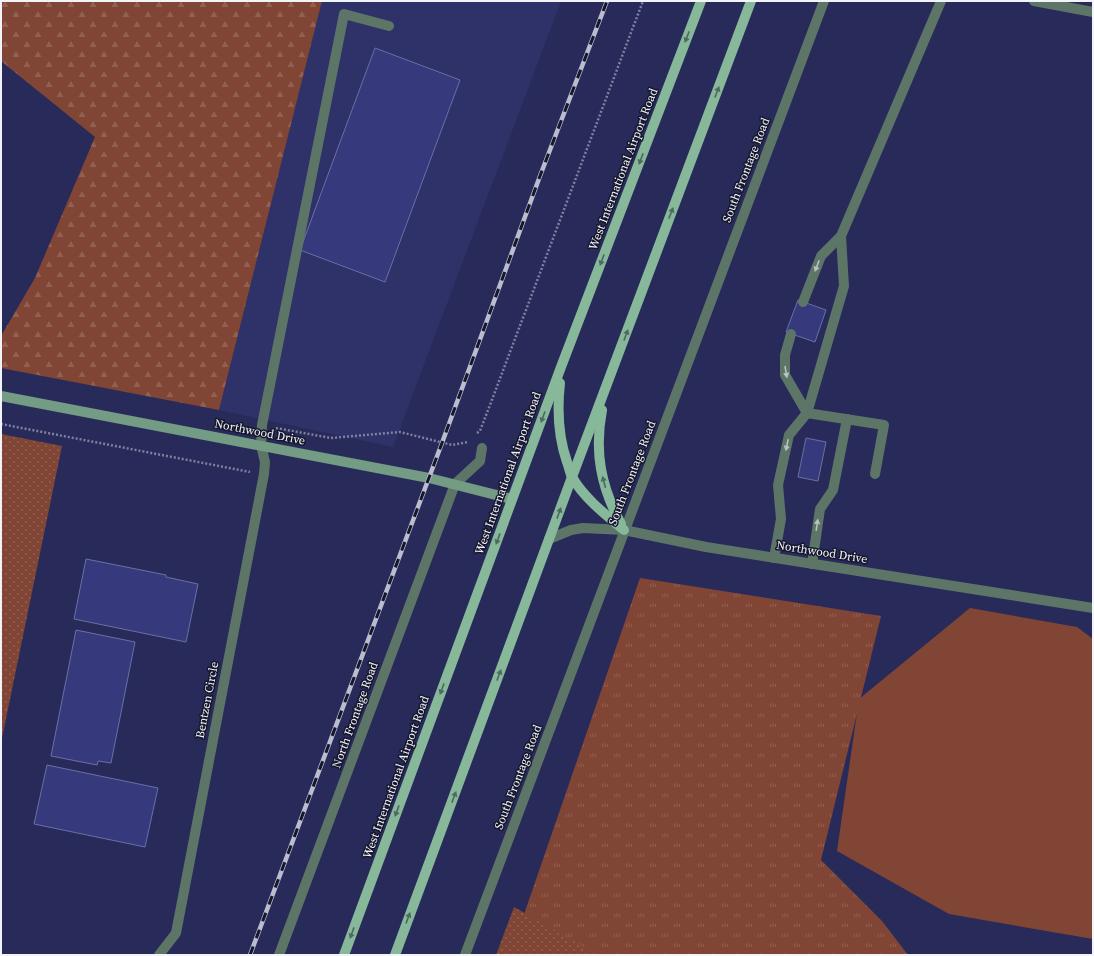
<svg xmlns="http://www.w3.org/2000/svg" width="1094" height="956" font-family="'Source Serif 4',serif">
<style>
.built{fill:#2e3268}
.grass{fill:url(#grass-tufts)}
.forest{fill:url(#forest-firs)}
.park{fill:url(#park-dots)}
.pitch{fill:#804534}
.building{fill:#363a7d;stroke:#6970a5}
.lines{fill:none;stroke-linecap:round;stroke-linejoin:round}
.path{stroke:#7f819f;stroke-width:2.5;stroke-dasharray:2 2;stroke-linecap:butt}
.lane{stroke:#5d7566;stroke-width:10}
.street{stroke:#5d7566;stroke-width:10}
.secondary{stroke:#749b83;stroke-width:10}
.primary{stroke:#86b899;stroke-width:10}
.rail-casing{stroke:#bbbdce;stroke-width:4.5}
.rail{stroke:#15172c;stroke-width:3;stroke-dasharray:9;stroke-linecap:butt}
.oneway{fill:#4e6862}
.oneway2{fill:#b7c1bf}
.labels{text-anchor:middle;stroke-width:3;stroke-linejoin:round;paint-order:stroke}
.street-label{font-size:12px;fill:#f3f4fa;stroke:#15172c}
</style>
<defs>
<pattern id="grass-tufts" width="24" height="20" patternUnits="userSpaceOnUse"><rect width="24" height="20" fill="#804534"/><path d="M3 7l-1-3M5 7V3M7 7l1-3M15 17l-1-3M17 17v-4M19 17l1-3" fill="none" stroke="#926052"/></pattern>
<pattern id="forest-firs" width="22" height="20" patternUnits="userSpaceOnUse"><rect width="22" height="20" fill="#804534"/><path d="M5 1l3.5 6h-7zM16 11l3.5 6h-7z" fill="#926052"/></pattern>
<pattern id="park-dots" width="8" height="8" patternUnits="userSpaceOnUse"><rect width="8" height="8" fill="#804534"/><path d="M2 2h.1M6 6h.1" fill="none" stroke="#926052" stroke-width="1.8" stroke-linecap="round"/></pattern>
</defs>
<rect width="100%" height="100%" fill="#282b5a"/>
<path class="built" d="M 322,1 L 561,1 L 393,447 L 219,410 Z"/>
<path class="grass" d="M 640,578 L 881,616 L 821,860 L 882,921 L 908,955 L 510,955 Z"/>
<path class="forest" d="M 1,1 L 322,1 L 219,410 L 1,368 L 1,336 L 35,278 L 95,137 L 1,61 Z"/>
<g class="park">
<path d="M 1,434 L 62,446 L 1,743 Z"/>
<path d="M 514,907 L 598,955 L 496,955 Z"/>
</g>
<path class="pitch" d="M 970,608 L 1077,627 L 1093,639 L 1093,939 L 949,914 L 837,851 L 859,699 Z"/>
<g class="building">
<path d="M 375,48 L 460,80 L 385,282 L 300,250 Z"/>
<path d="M 798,300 L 826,310 L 815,342 L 786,332 Z"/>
<path d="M 806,438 L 826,442 L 818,481 L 798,477 Z"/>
<path d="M 86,559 L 166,575 L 166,577 L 198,584 L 186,642 L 74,619 Z"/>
<path d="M 76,630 L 135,642 L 111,763 L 98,761 L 97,765 L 51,756 Z"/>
<path d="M 47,765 L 158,788 L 145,847 L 34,824 Z"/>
</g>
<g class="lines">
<g class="path">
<path d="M 1,424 L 250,472"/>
<path d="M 276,428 L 331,438 L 400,432 L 452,445 L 468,442"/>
<path d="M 477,433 L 480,431 L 493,397 L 643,1"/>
</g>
<g class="lane">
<path d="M 1034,1 L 1093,12"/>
<path d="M 803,302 L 821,256 L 841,236"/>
<path d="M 791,334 L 785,355 L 785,375 L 807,413"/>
<path d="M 807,413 L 884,425 L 875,474"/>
<path d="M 261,445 L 262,425 L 344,14 L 389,26"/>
<path d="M 774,558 L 781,519 L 778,485 L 789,435 L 807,413 L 844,286 L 841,236 L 941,1"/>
<path d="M 812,564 L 820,509 L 833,490 L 847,419"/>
</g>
<g class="street">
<path d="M 549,539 L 571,530 L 583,528 L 624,530 L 706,547 L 1093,608"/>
<path d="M 159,955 L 176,933 L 264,474 L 265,462 L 261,445"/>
<path d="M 279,955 L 455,484 L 480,461 L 482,448"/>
<path d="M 465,955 L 824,1"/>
</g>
<path class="secondary" d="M 1,396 L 429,478 L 512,499"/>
<g class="primary">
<path d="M 560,383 C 557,410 558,436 567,462 C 569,467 570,473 572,477 C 584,498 606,515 624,530"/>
<path d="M 602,410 C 594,452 601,487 621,524"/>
<path d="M 344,955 L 561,367 L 701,1"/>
<path d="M 395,955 L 572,477 L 751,1"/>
</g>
<g class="rail-casing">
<path id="rail" d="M 250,955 L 442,443 L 540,176 L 607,1"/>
</g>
<use href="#rail" class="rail"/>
</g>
<defs><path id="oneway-solid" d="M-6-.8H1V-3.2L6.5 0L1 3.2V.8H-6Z"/></defs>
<g class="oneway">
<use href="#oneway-solid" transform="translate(687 37) rotate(111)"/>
<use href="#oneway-solid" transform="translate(717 92) rotate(-69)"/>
<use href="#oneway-solid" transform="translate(641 159) rotate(111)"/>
<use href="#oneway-solid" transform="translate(671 213) rotate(-69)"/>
<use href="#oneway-solid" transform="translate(602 260) rotate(111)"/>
<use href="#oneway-solid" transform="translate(626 335) rotate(-70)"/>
<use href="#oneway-solid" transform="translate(543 417) rotate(110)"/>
<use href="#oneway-solid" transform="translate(604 482) rotate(-104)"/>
<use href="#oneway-solid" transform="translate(559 513) rotate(-70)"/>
<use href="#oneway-solid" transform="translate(498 539) rotate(110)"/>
<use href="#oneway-solid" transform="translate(499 675) rotate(-70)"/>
<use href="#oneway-solid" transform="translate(442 689) rotate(110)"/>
<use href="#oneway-solid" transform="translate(454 797) rotate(-70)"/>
<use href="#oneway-solid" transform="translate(397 811) rotate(110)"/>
<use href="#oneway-solid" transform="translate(408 918) rotate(-70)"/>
<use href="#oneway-solid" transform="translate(352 933) rotate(110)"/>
</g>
<g class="oneway2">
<use href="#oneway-solid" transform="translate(817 266) rotate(111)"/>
<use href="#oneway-solid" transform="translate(786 372) rotate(80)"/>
<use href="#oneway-solid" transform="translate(787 445) rotate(102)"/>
<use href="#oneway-solid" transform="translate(817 525) rotate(-82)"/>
</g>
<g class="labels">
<g class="street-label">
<text transform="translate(623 169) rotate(-69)" y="4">West International Airport Road</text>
<text transform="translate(746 170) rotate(-69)" y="4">South Frontage Road</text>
<text transform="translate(260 432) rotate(11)" y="4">Northwood Drive</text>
<text transform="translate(508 473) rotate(-70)" y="4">West International Airport Road</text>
<text transform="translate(632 473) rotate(-69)" y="4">South Frontage Road</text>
<text transform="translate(822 552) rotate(9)" y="4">Northwood Drive</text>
<text transform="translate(207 700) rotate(-79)" y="4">Bentzen Circle</text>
<text transform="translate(355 715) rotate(-70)" y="4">North Frontage Road</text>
<text transform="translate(396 777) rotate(-70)" y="4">West International Airport Road</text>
<text transform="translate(518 777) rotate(-69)" y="4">South Frontage Road</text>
</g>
</g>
<rect width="1094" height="956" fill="none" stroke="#f3f4fa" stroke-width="4"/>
</svg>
